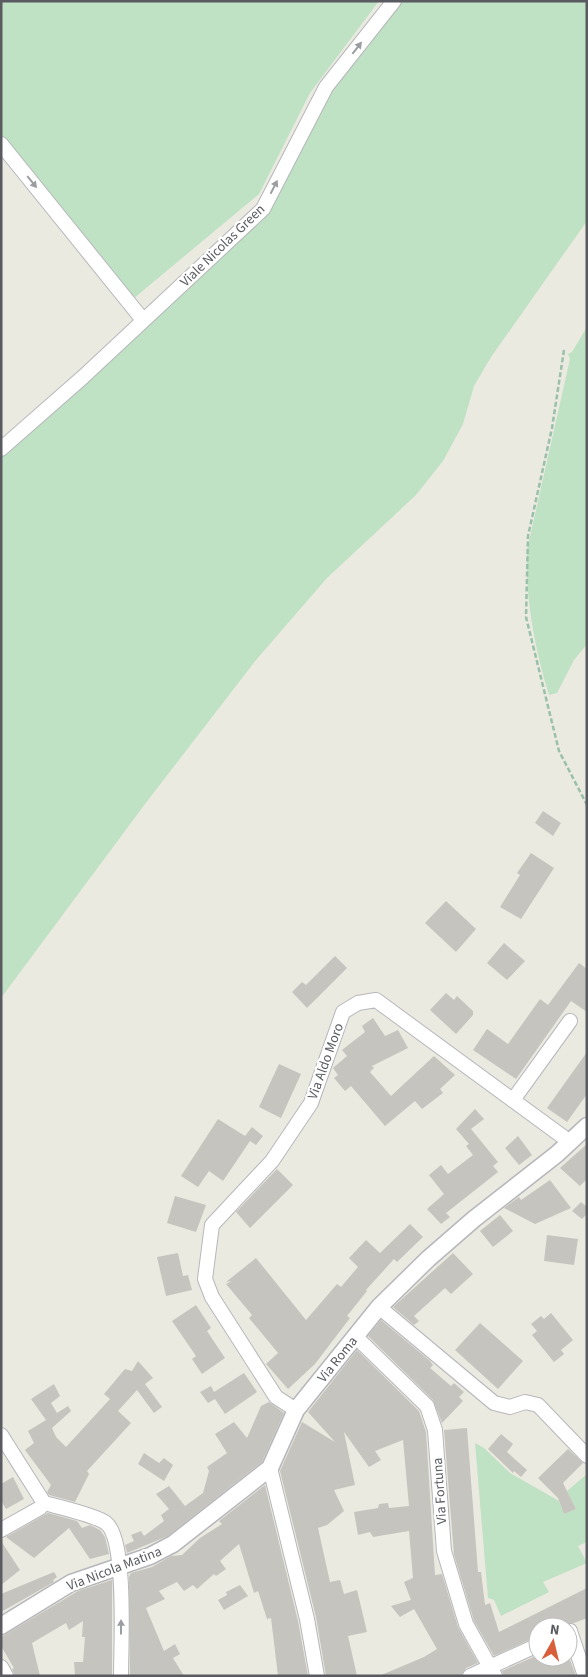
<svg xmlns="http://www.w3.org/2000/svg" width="588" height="1677" font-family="'Source Sans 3',sans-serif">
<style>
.green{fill:#bfe1c4}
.building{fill:#c6c4be}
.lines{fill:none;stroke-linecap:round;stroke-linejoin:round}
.minor-casing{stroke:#b6b7bc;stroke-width:16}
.tertiary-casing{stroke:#b6b7bc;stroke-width:19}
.path{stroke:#99c0aa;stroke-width:2.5;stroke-dasharray:5 2.5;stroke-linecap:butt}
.minor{stroke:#fff;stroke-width:14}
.tertiary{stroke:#fff;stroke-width:16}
.oneway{fill:#9b9da0}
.labels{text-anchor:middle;stroke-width:4.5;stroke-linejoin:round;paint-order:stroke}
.street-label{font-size:14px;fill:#595b60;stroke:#fff}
</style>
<rect width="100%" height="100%" fill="#ebeae0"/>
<g class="green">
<path d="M 1,1 L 379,1 L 310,93 L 259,194 L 133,299 L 1,136 Z"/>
<path d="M 394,1 L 587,1 L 587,221 L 491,357 L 474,386 L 463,424 L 443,461 L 416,495 L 327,578 L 256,660 L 145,804 L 1,998 L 1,449 L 263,209 L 326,87 Z"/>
<path d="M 587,327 L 587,644 L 574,660 L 557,693 L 549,695 C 535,649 525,599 527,550 L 570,359 L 568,354 L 572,352 Z"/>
<path d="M 475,1443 L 484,1448 L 510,1473 L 559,1501 L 564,1514 L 576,1509 L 567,1491 L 587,1474 L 587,1542 L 578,1546 L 587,1563 L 543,1582 L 549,1592 L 501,1616 L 494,1600 L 488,1598 Z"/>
</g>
<g class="building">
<path d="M 543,811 L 561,823 L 553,836 L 535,823 Z"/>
<path d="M 531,853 L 554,868 L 521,919 L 500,907 L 520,875 L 517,873 Z"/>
<path d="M 446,901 L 476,929 L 456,952 L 425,923 Z"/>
<path d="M 504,943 L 525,961 L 507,980 L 487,963 Z"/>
<path d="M 335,956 L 347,968 L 307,1008 L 292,992 L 302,982 L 306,985 Z"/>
<path d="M 579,963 L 587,969 L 587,1012 L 571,1001 L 516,1079 L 473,1050 L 487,1029 L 508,1044 L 540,999 L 548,1005 Z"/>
<path d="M 446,993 L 454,1000 L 457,996 L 473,1011 L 473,1015 L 456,1034 L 430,1010 Z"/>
<path d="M 373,1018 L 385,1036 L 398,1030 L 408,1048 L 372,1066 L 374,1068 L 370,1072 L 391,1096 L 434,1056 L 455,1075 L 440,1089 L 443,1093 L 422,1109 L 415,1101 L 385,1126 L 351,1086 L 345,1091 L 334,1078 L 338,1075 L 333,1068 L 347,1056 L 342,1050 L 365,1032 L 362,1026 Z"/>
<path d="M 587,1052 L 587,1094 L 567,1122 L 547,1108 Z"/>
<path d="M 279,1064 L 301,1074 L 281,1118 L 259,1107 Z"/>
<path d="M 475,1109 L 484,1119 L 471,1129 L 498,1162 L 493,1166 L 498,1172 L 446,1213 L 450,1217 L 441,1224 L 427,1209 L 444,1194 L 429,1175 L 441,1165 L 448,1174 L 473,1155 L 466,1146 L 469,1144 L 456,1129 Z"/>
<path d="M 218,1119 L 245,1136 L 252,1127 L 263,1136 L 256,1145 L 250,1141 L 223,1181 L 209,1171 L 198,1187 L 181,1176 Z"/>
<path d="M 518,1136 L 532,1155 L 519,1165 L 505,1148 Z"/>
<path d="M 587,1144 L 587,1179 L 580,1186 L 560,1168 Z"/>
<path d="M 277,1169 L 293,1185 L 250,1228 L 236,1212 Z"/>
<path d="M 550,1180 L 571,1208 L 535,1224 L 504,1208 L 519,1197 L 521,1200 Z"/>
<path d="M 175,1196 L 206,1205 L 196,1232 L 167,1223 Z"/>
<path d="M 581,1202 L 587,1207 L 587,1214 L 582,1219 L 572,1211 Z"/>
<path d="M 500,1215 L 513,1231 L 493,1247 L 480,1231 Z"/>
<path d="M 410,1224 L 423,1237 L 397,1262 L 394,1259 L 366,1290 L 367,1291 L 347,1316 L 350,1318 L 315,1364 L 288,1389 L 266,1364 L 278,1353 L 249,1318 L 252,1315 L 226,1284 L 232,1281 L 226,1282 L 256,1258 L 306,1320 L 337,1284 L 341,1287 L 358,1267 L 349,1258 L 366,1240 L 380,1253 Z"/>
<path d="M 547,1235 L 578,1239 L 574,1265 L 544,1261 Z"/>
<path d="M 178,1253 L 183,1276 L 188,1275 L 192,1290 L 166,1296 L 157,1257 Z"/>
<path d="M 453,1253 L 473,1274 L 451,1294 L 445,1288 L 414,1316 L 419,1321 L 414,1325 L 393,1307 Z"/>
<path d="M 196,1305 L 211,1328 L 207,1331 L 225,1358 L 202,1374 L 192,1359 L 196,1356 L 172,1321 Z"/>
<path d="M 551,1313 L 573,1340 L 561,1350 L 564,1354 L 554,1362 L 532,1335 L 537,1331 L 531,1324 L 541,1316 L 544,1319 Z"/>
<path d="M 381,1320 L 430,1361 L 433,1365 L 430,1368 L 451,1386 L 454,1383 L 464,1392 L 459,1397 L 463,1401 L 442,1423 L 433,1400 L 368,1336 Z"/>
<path d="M 480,1323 L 523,1361 L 498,1389 L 455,1350 Z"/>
<path d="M 357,1350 L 419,1411 L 426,1432 L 435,1575 L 442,1574 L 458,1627 L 478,1663 L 466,1668 L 461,1676 L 379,1676 L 424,1657 L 437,1649 L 414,1609 L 400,1617 L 391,1606 L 411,1600 L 404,1582 L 413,1578 L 409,1531 L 373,1537 L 370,1532 L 358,1535 L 354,1512 L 378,1508 L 379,1504 L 388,1503 L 389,1508 L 409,1506 L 403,1440 L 375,1451 L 381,1460 L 369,1467 L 344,1432 L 355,1485 L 334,1490 L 344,1511 L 327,1525 L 318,1528 L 330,1582 L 340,1580 L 344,1594 L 357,1590 L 367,1632 L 348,1636 L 357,1676 L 326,1676 L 316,1617 L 280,1471 L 302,1422 L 335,1442 L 308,1412 Z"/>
<path d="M 138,1361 L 153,1378 L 145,1384 L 162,1407 L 154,1413 L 137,1390 L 118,1411 L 131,1423 L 87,1471 L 89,1474 L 75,1502 L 49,1495 L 47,1492 L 51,1485 L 25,1450 L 34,1443 L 28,1431 L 46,1420 L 31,1399 L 54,1384 L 60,1396 L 51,1403 L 57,1413 L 68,1406 L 71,1411 L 52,1428 L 56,1437 L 66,1447 L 110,1399 L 104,1394 L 125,1369 L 132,1371 Z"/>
<path d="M 244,1373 L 257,1392 L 225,1414 L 215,1399 L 208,1403 L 200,1392 L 211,1386 L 214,1392 Z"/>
<path d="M 269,1402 L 284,1413 L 262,1462 L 168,1536 L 127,1553 L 125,1545 L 134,1541 L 131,1535 L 141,1531 L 144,1536 L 164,1521 L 161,1515 L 169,1509 L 156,1494 L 169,1486 L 185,1506 L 203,1493 L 209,1471 L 207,1467 L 227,1453 L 215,1434 L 234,1422 L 247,1438 L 261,1406 Z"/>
<path d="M 467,1428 L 478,1572 L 481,1572 L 485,1605 L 490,1603 L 499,1632 L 587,1588 L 587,1618 L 574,1623 L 564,1623 L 560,1627 L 538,1627 L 538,1636 L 494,1656 L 474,1621 L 454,1555 L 444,1430 Z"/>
<path d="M 501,1434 L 513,1444 L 507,1452 L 527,1470 L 521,1477 L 514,1471 L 513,1473 L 488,1449 Z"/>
<path d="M 568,1449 L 583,1463 L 563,1483 L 576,1509 L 564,1514 L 558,1498 L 538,1478 Z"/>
<path d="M 144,1453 L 159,1463 L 164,1458 L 173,1465 L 164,1481 L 138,1464 Z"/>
<path d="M 13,1477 L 24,1499 L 6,1509 L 1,1501 L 1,1484 Z"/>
<path d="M 265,1485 L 298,1621 L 308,1676 L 278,1676 L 271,1618 L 267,1619 L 258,1591 L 254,1593 L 239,1544 L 220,1561 L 226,1569 L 216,1576 L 214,1574 L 197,1589 L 193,1585 L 184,1591 L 177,1582 L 159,1591 L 165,1599 L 146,1608 L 164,1651 L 175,1644 L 180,1654 L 173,1658 L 184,1676 L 130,1676 L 129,1577 L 131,1573 L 152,1567 L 171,1556 L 182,1555 L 200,1538 L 222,1524 L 219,1521 Z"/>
<path d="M 48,1513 L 77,1521 L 82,1528 L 90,1525 L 100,1530 L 105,1537 L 109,1554 L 90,1559 L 69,1528 L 34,1558 L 6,1537 Z"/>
<path d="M 1,1541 L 20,1570 L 1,1585 Z"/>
<path d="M 54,1572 L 57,1577 L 53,1580 L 54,1582 L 1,1612 L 1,1594 Z"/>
<path d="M 112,1580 L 112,1676 L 75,1676 L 74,1662 L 83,1662 L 85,1637 L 82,1637 L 83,1621 L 69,1630 L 66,1623 L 32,1643 L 40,1676 L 15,1676 L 12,1669 L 14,1668 L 1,1646 L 1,1637 L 78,1591 Z"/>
<path d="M 240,1585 L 248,1596 L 224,1610 L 218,1600 L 227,1595 L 226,1592 Z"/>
<path d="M 538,1655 L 538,1657 L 569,1657 L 576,1676 L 504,1676 L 502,1671 Z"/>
</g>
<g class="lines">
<g class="minor-casing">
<g id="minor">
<path d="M 1,144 L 143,320"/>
<path d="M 1,449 L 83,377 L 263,209 L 326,87 L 394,1"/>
<path d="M 513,1100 L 570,1021"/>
<path d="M 379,1307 L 494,1403 L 510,1407 L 525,1402 L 538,1405 L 587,1456"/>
<path d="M 355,1336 L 427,1406 L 435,1430 L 444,1551 L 466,1624 L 495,1676"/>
<path d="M 296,1410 L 276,1397 L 212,1297 L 205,1279 L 212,1225 L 272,1161 L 311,1103 L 343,1012 L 358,1003 L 376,1000 L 570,1142"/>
<path d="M 1,1435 L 44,1503 L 40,1508 L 1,1530"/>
<path d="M 270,1468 L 307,1619 L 317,1676"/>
<path d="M 44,1503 C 59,1507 95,1515 106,1523 C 127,1539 121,1647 121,1676"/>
<path d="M 568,1631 L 570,1631 L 585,1676"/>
<path d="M 1,1667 L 6,1676"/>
<path d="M 470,1676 L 538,1645"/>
</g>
</g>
<g class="tertiary-casing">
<path id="tertiary" d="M 1,1626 L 71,1583 L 150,1556 L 173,1544 L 270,1468 L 296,1410 L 379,1307 L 428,1259 L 474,1219 L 557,1154 L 587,1126"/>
</g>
<path class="path" d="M 564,350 L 552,428 L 528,536 L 526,617 L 559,751 L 587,805"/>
<use href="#minor" class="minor"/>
<use href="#tertiary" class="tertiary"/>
</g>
<defs><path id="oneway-solid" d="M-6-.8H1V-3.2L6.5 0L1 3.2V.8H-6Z" transform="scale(1.25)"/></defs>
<g class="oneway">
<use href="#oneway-solid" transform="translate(357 48) rotate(-52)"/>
<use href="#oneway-solid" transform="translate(32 182) rotate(51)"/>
<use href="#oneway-solid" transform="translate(274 187) rotate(-63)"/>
<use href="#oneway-solid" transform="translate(121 1627) rotate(-90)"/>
</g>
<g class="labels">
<g class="street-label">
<text transform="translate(222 245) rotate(-44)" y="5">Viale Nicolas Green</text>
<text transform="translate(325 1061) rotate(-70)" y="5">Via Aldo Moro</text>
<text transform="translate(337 1359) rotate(-51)" y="5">Via Roma</text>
<text transform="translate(439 1491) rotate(-94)" y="5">Via Fortuna</text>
<text transform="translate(114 1568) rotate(-21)" y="5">Via Nicola Matina</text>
</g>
</g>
<rect width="588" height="1677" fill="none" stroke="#595b60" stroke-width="5"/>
<g transform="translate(553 1642) rotate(8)"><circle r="24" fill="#ffffff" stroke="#bdbdbf"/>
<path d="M0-4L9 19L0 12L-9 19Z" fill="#d85f39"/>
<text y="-8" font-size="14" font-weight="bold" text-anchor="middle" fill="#595b60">N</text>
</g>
</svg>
